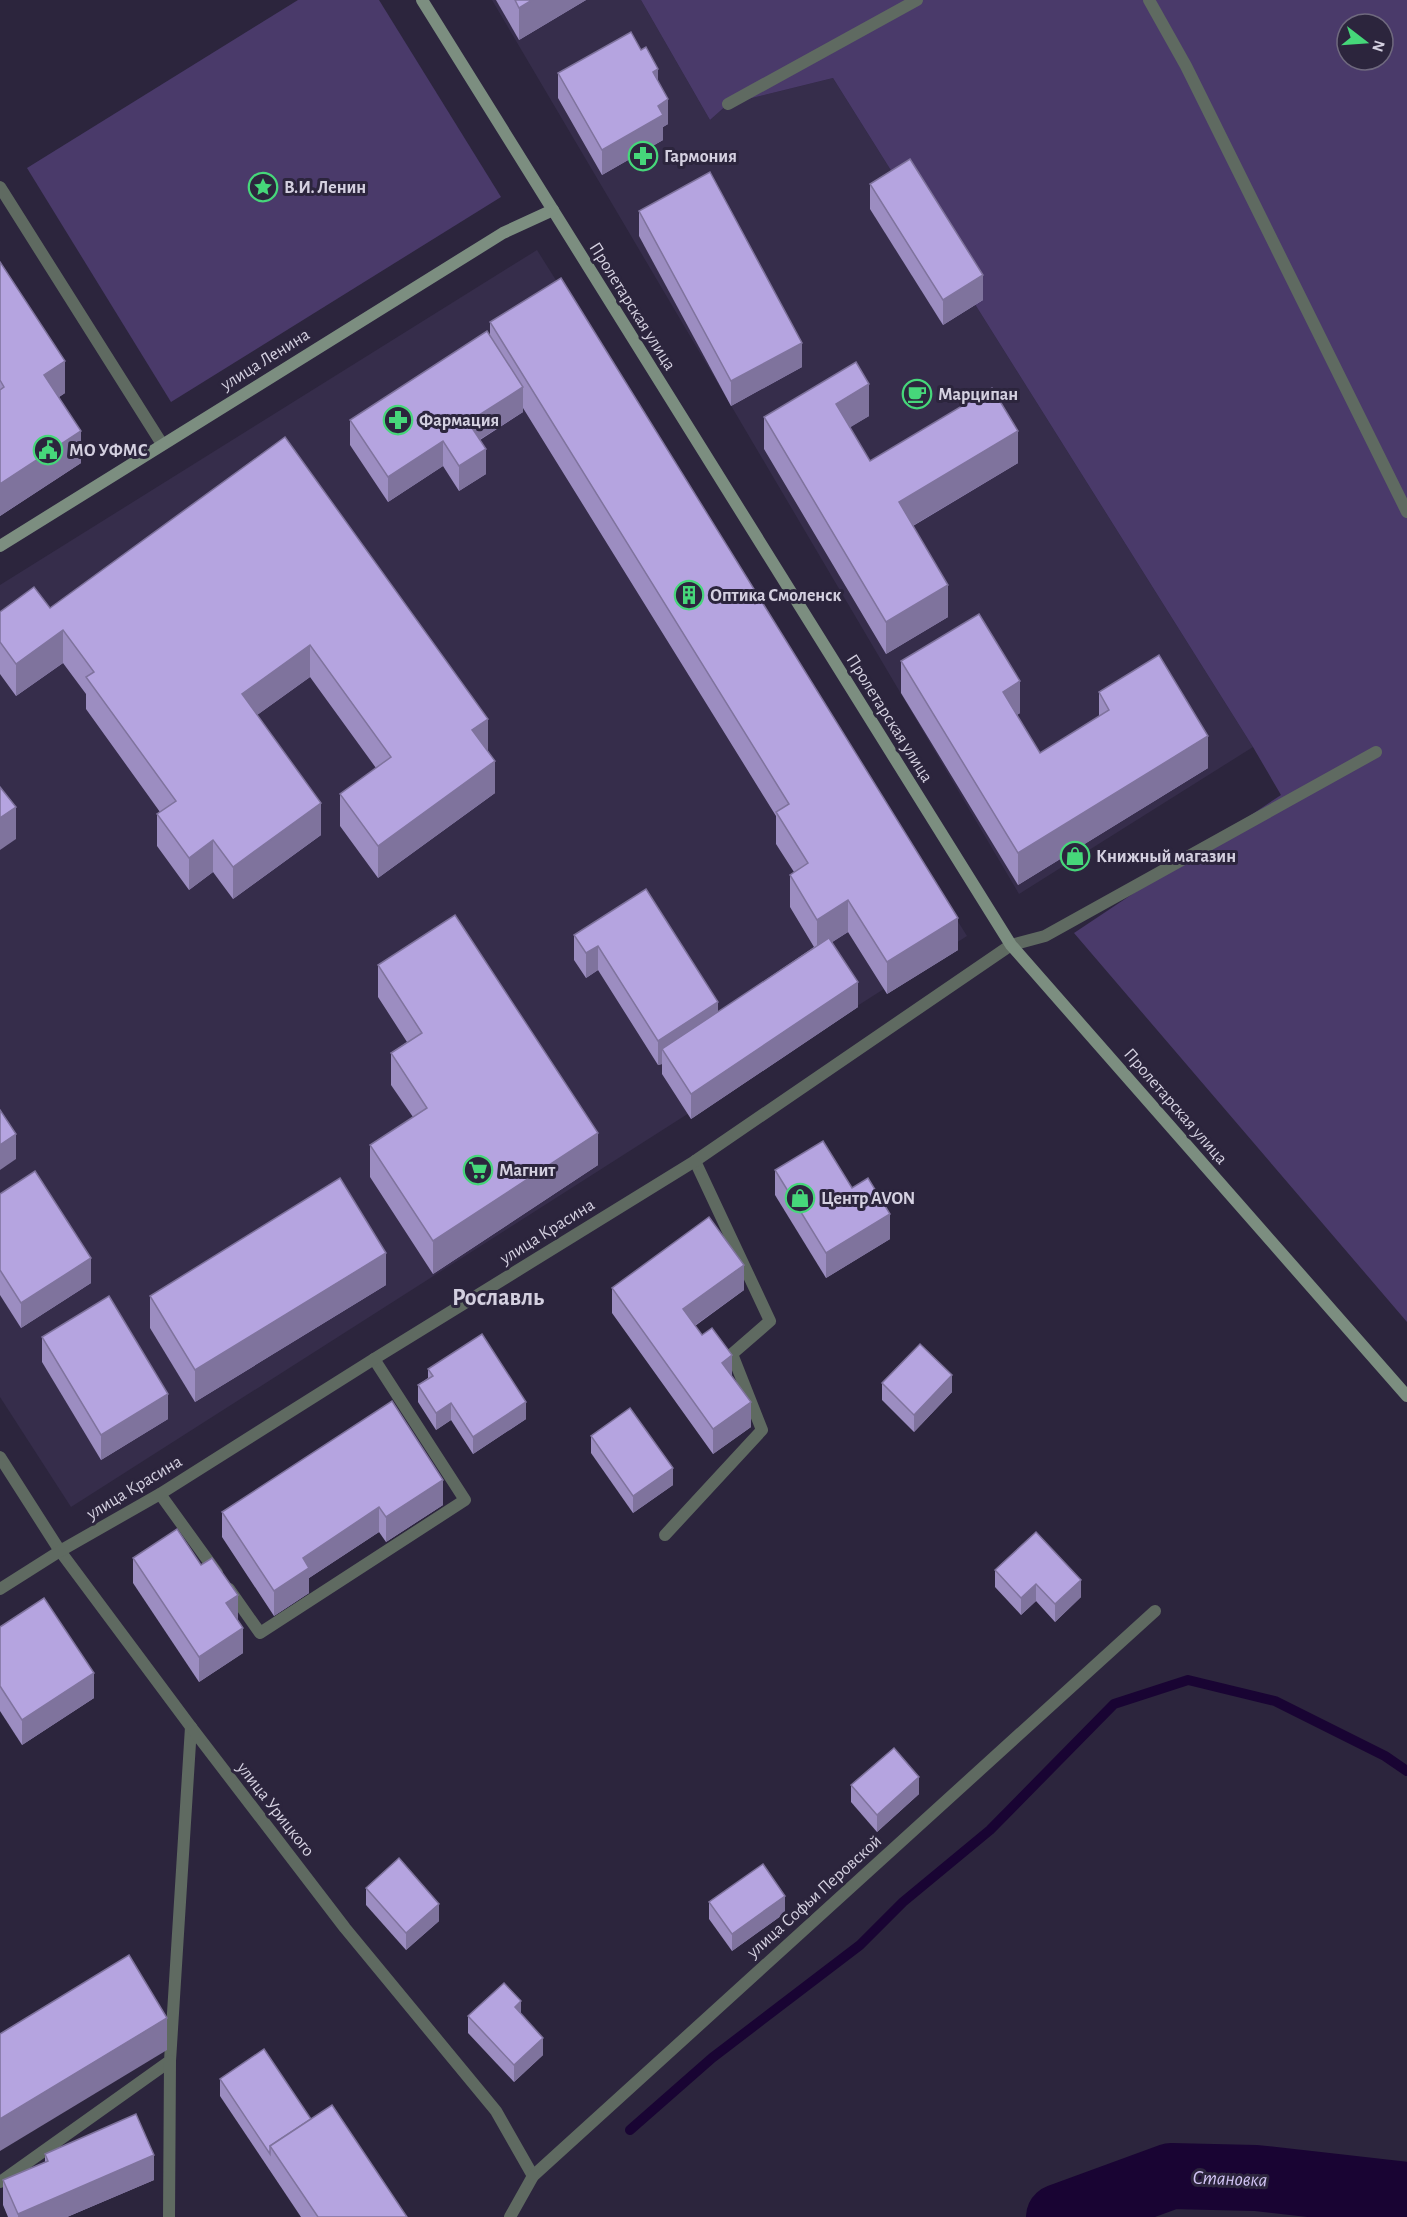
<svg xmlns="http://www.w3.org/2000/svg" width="1407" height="2217" font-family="'Alegreya Sans',sans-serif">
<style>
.built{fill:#362d4b}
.green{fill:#4a3a6a;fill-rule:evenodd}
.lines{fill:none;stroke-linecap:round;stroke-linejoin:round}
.stream{stroke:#190433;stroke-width:10}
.river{stroke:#190433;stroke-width:66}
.lane{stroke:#5f6a61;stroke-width:12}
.street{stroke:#5f6a61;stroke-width:12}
.secondary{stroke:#7c8e80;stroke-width:12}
.wall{fill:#9c8dc1}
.shaded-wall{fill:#7f739d}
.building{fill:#b5a4e0;stroke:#7f739d;stroke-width:1.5}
.labels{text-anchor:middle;stroke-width:6;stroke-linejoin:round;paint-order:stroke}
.poi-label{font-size:18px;font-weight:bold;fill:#d4d0e0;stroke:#2c253d;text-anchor:start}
.street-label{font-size:18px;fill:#d4d0e0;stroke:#2c253d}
.water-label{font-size:20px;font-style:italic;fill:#d1c3f4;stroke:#2c253d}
.district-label{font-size:24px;font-weight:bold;fill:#d4d0e0;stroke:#2c253d}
</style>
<rect width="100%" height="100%" fill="#2c253d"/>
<g class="built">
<path d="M 492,0 L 641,0 L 710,120 L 728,104 L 833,78 L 1253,747 L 1019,894 Z"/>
<path d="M 537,250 L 967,936 L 71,1507 L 0,1397 L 0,585 Z"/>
</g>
<g class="green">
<path d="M 298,0 L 379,0 L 501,197 L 171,402 L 27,168 Z"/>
<path d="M 641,0 L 1407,0 L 1407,1322 L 1074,933 L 1281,795 L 1253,747 L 833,78 L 728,104 L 710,120 ZM 1347,24 L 1383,24 L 1383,60 L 1347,60 Z"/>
</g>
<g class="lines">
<path class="stream" d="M 630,2130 L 712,2058 L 860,1945 L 903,1902 L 990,1830 L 1114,1704 L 1188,1680 L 1275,1701 L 1385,1756 L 1407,1771"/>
<path class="river" d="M 1059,2217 L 1171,2176 L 1256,2178 L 1407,2195"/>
<g class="lane">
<path d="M 1149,0 L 1186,66 L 1407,512"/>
<path d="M 728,104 L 917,0"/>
<path d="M 0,187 L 162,444"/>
<path d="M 160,1494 L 217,1573"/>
<path d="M 665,1535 L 762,1430 L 732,1354 L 770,1321 L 695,1161"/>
<path d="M 229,1589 L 260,1633 L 465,1500 L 374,1359"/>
<path d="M 0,2182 L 170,2061 L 191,1727"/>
<path d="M 169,2217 L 170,2061"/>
</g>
<g class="street">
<path d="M 0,1457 L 60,1551 L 191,1727 L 345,1928 L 496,2111 L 533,2176"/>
<path d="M 0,1589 L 60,1551 L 160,1494 L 374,1359 L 695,1161 L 1011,945 L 1045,936 L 1376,752"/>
<path d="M 510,2217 L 533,2176 L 1155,1611"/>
</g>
<g class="secondary">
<path d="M 422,0 L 1011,945 L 1407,1396"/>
<path d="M 0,546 L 503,233 L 553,210"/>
</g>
</g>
<g class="wall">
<path d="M 496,0 L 586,0 L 519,40 Z"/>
<path d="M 558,73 L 658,81 L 668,124 L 663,127 L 663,140 L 602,175 L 558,98 Z"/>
<path d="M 870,184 L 983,300 L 943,325 L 870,209 Z"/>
<path d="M 639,211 L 802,367 L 731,406 L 639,236 Z"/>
<path d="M 0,262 L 65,393 L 59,397 L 81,463 L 0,516 Z"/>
<path d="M 490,322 L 958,950 L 887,994 L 848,932 L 832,942 L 858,1007 L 691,1119 L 662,1074 L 662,1064 L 658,1065 L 598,970 L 586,978 L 574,960 L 574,935 L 646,889 L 718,1012 L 814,947 L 790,907 L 790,875 L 794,872 L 776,844 L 776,816 L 523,408 L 523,412 L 480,440 L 486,474 L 459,491 L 443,466 L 388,502 L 350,445 L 350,420 L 490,336 Z"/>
<path d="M 869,416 L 850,427 L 870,461 L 1018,463 L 913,526 L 948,617 L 886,654 L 764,449 L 764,417 Z"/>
<path d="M 285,437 L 488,751 L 495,793 L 378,878 L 340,826 L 340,794 L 376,768 L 310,677 L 257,715 L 321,835 L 233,899 L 213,872 L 189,890 L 157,846 L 157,814 L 160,812 L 86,709 L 86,694 L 63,663 L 16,696 L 0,674 L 0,612 L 50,608 Z"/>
<path d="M 901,661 L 1020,713 L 1017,715 L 1040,753 L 1099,717 L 1099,692 L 1208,768 L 1018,885 L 901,693 Z"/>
<path d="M 378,965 L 598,1165 L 433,1274 L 370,1177 L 370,1145 L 413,1117 L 391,1085 L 391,1053 L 407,1042 L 378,997 Z"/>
<path d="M 775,1170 L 852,1188 L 890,1239 L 826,1278 L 775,1195 Z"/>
<path d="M 0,1194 L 91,1283 L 21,1328 L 0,1295 Z"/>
<path d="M 386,1285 L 195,1402 L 150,1328 L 150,1296 Z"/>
<path d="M 612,1288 L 744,1290 L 695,1326 L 732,1377 L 751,1427 L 713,1454 L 612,1313 Z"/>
<path d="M 42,1337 L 168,1419 L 101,1460 L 42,1362 Z"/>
<path d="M 428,1369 L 526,1419 L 473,1454 L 451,1420 L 436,1430 L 418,1402 L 418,1385 L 428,1378 Z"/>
<path d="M 882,1383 L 952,1392 L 914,1432 L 882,1400 Z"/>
<path d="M 591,1436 L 673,1485 L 633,1513 L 591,1453 Z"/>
<path d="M 443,1505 L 386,1542 L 379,1532 L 309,1578 L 309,1593 L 274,1616 L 222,1537 L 222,1512 Z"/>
<path d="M 133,1558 L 238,1620 L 243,1653 L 199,1682 L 133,1583 Z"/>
<path d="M 995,1570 L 1081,1597 L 1055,1622 L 1036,1601 L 1021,1615 L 995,1587 Z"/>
<path d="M 0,1627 L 94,1698 L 22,1745 L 0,1711 Z"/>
<path d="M 851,1785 L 919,1794 L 877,1832 L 851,1802 Z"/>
<path d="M 366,1888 L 439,1921 L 406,1950 L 366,1905 Z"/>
<path d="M 709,1902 L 785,1913 L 732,1951 L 709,1919 Z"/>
<path d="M 468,2016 L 543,2055 L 514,2082 L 468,2033 Z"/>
<path d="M 220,2079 L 311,2119 L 407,2217 L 301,2217 L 220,2096 Z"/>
<path d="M 45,2154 L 154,2180 L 67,2217 L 8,2217 L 3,2205 L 3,2180 L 45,2162 Z"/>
</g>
<g class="shaded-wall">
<path d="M 532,0 L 586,0 L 519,40 L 519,8 Z"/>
<path d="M 658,69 L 658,93 L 653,72 Z"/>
<path d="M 668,99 L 668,124 L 663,127 L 663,140 L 602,175 L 602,150 L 658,106 Z"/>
<path d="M 983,275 L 983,300 L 943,325 L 943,300 Z"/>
<path d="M 802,343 L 802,367 L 731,406 L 731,381 Z"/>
<path d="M 65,361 L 65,393 L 44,407 L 44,375 Z"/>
<path d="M 869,384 L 869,416 L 836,436 L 836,404 Z"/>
<path d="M 523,387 L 523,412 L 468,447 L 468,422 Z"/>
<path d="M 81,431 L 81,463 L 0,516 L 0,484 Z"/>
<path d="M 1018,431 L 1018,463 L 899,534 L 899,502 Z"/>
<path d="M 443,441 L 443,466 L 388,502 L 388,477 Z"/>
<path d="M 486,449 L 486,474 L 459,491 L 459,466 Z"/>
<path d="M 948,585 L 948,617 L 886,654 L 886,622 Z"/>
<path d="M 63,630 L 63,663 L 16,696 L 16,664 Z"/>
<path d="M 310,645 L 310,677 L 242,726 L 242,694 Z"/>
<path d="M 1020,681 L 1020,713 L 1003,724 L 1003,692 Z"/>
<path d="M 488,719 L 488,751 L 472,730 Z"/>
<path d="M 1208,736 L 1208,768 L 1018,885 L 1018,853 Z"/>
<path d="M 495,761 L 495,793 L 378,878 L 378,846 Z"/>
<path d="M 321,803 L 321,835 L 233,899 L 233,867 Z"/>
<path d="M 16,807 L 16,839 L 0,850 L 0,818 Z"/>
<path d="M 213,840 L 213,872 L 189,890 L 189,858 Z"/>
<path d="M 848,900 L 848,932 L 817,952 L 817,920 Z"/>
<path d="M 958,918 L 958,950 L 887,994 L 887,962 Z"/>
<path d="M 598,946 L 598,970 L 586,978 L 586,953 Z"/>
<path d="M 858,982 L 858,1007 L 691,1119 L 691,1094 Z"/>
<path d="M 718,1002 L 718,1027 L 662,1049 L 662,1064 L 658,1065 L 658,1041 Z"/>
<path d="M 598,1133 L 598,1165 L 433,1274 L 433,1241 Z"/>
<path d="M 16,1134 L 16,1159 L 0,1170 L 0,1145 Z"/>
<path d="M 890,1214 L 890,1239 L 826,1278 L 826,1253 Z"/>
<path d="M 386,1253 L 386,1285 L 195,1402 L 195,1370 Z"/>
<path d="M 91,1258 L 91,1283 L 21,1328 L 21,1303 Z"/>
<path d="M 744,1265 L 744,1290 L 683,1334 L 683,1309 Z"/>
<path d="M 732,1355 L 732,1380 L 722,1363 Z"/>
<path d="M 952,1375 L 952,1392 L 914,1432 L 914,1415 Z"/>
<path d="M 168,1394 L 168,1419 L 101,1460 L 101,1435 Z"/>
<path d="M 526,1402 L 526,1419 L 473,1454 L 473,1437 Z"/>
<path d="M 751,1402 L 751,1427 L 713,1454 L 713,1429 Z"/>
<path d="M 451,1403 L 451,1420 L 436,1430 L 436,1413 Z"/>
<path d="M 673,1468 L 673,1485 L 633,1513 L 633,1496 Z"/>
<path d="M 443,1480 L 443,1505 L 386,1542 L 386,1517 Z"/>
<path d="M 379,1507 L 379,1532 L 309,1578 L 309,1593 L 274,1616 L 274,1591 L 303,1558 Z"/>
<path d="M 1081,1580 L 1081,1597 L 1055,1622 L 1055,1604 Z"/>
<path d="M 1036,1584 L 1036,1601 L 1021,1615 L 1021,1598 Z"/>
<path d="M 238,1595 L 238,1620 L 226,1603 Z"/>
<path d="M 243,1628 L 243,1653 L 199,1682 L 199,1657 Z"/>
<path d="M 94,1673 L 94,1698 L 22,1745 L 22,1720 Z"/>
<path d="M 919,1777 L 919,1794 L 877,1832 L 877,1815 Z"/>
<path d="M 785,1896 L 785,1913 L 732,1951 L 732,1934 Z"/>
<path d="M 439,1904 L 439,1921 L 406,1950 L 406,1933 Z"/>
<path d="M 521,2001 L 521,2018 L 515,2007 Z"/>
<path d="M 167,2018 L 167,2050 L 0,2151 L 0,2119 Z"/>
<path d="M 543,2038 L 543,2055 L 514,2082 L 514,2065 Z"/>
<path d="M 154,2155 L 154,2180 L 67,2217 L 18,2217 L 18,2214 Z"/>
</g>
<g class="building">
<path d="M 515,0 L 532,0 L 519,8 Z"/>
<path d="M 631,32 L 641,50 L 646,47 L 658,69 L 653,72 L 668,99 L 658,106 L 663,115 L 602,150 L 558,73 Z"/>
<path d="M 910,159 L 983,275 L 943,300 L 870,184 Z"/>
<path d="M 710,172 L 802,343 L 731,381 L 639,211 Z"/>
<path d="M 0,262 L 65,361 L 44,375 L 81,431 L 0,484 L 0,390 L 4,387 L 0,380 Z"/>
<path d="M 561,278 L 958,918 L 887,962 L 848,900 L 817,920 L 790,875 L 808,863 L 776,812 L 789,804 L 490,322 Z"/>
<path d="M 487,331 L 523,387 L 468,422 L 486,449 L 459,466 L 443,441 L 388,477 L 350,420 Z"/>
<path d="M 856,362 L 869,384 L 836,404 L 870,461 L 992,388 L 1018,431 L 899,502 L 948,585 L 886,622 L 764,417 Z"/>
<path d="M 285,437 L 488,719 L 472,730 L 495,761 L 378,846 L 340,794 L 391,757 L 310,645 L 242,694 L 321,803 L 233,867 L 213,840 L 189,858 L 157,814 L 176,801 L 86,677 L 94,672 L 63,630 L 16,664 L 0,642 L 0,612 L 34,587 L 50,608 Z"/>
<path d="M 979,614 L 1020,681 L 1003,692 L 1040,753 L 1109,710 L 1099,692 L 1159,655 L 1208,736 L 1018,853 L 901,661 Z"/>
<path d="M 0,787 L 16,807 L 0,818 Z"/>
<path d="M 646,889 L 718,1002 L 658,1041 L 598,946 L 586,953 L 574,935 Z"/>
<path d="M 455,915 L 598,1133 L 433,1241 L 370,1145 L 427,1108 L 391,1053 L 422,1033 L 378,965 Z"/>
<path d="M 829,938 L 858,982 L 691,1094 L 662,1049 Z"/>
<path d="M 0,1110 L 16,1134 L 0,1145 Z"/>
<path d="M 823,1141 L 852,1188 L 868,1178 L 890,1214 L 826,1253 L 775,1170 Z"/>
<path d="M 35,1171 L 91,1258 L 21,1303 L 0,1270 L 0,1194 Z"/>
<path d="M 340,1178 L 386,1253 L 195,1370 L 150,1296 Z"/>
<path d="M 709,1217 L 744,1265 L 683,1309 L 702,1335 L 712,1328 L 732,1355 L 722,1363 L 751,1402 L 713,1429 L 612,1288 Z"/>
<path d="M 109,1296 L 168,1394 L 101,1435 L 42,1337 Z"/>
<path d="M 482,1334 L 526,1402 L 473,1437 L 451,1403 L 436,1413 L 418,1385 L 433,1376 L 428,1369 Z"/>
<path d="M 920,1344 L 952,1375 L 914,1415 L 882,1383 Z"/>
<path d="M 392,1401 L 443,1480 L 386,1517 L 379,1507 L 303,1558 L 309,1568 L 274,1591 L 222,1512 Z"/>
<path d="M 630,1408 L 673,1468 L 633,1496 L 591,1436 Z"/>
<path d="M 177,1529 L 201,1565 L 212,1558 L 238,1595 L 226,1603 L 243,1628 L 199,1657 L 133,1558 Z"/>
<path d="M 1036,1532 L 1081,1580 L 1055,1604 L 1036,1584 L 1021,1598 L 995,1570 Z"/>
<path d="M 44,1598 L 94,1673 L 22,1720 L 0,1686 L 0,1627 Z"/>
<path d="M 894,1748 L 919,1777 L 877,1815 L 851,1785 Z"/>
<path d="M 399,1858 L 439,1904 L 406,1933 L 366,1888 Z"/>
<path d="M 763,1864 L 785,1896 L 732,1934 L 709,1902 Z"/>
<path d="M 129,1955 L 167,2018 L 0,2119 L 0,2034 Z"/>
<path d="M 504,1983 L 521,2001 L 515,2007 L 543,2038 L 514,2065 L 468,2016 Z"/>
<path d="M 264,2049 L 311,2119 L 270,2146 L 270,2154 L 220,2079 Z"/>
<path d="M 332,2105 L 407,2217 L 318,2217 L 270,2146 Z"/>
<path d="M 136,2114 L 154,2155 L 18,2214 L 3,2180 L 48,2161 L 45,2154 Z"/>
</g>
<defs>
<g id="pharmacy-ring" transform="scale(1.5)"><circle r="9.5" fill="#2c253d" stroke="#46d77a" stroke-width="1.5"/><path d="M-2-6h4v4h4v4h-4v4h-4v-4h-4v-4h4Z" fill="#46d77a"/></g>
<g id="sight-ring" transform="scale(1.5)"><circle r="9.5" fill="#2c253d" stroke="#46d77a" stroke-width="1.5"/><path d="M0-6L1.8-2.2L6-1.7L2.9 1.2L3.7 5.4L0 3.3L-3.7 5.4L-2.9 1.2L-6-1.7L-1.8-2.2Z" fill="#46d77a"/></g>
<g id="cafe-ring" transform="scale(1.5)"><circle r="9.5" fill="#2c253d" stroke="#46d77a" stroke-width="1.5"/><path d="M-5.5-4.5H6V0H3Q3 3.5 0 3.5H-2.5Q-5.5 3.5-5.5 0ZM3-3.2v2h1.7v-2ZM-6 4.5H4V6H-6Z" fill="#46d77a"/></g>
<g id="civic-ring" transform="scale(1.5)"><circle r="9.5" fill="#2c253d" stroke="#46d77a" stroke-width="1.5"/><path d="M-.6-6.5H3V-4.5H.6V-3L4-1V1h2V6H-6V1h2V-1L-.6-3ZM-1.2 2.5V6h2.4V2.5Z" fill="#46d77a"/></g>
<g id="building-ring" transform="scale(1.5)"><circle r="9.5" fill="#2c253d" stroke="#46d77a" stroke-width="1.5"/><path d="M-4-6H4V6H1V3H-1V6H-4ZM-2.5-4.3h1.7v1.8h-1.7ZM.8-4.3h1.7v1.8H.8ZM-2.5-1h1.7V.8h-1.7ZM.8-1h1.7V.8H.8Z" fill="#46d77a"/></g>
<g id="shop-ring" transform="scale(1.5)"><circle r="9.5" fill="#2c253d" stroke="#46d77a" stroke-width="1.5"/><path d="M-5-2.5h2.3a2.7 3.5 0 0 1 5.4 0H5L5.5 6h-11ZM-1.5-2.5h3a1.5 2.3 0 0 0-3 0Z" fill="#46d77a"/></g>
<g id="supermarket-ring" transform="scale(1.5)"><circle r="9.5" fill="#2c253d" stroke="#46d77a" stroke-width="1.5"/><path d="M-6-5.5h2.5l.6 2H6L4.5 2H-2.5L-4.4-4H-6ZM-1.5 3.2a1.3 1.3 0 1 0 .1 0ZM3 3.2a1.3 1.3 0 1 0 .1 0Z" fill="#46d77a"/></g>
</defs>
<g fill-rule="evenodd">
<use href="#pharmacy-ring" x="643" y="156"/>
<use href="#sight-ring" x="263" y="187"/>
<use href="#cafe-ring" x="917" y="394"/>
<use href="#pharmacy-ring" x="398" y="420"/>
<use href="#civic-ring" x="48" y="450"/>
<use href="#building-ring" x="689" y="595"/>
<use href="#shop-ring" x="1075" y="856"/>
<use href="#supermarket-ring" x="478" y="1170"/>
<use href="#shop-ring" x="800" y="1198"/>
</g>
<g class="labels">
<g class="poi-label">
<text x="664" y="162">Гармония</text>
<text x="284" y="193">В.И. Ленин</text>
<text x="938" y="400">Марципан</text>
<text x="419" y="426">Фармация</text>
<text x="69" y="456">МО УФМС</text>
<text x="710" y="601">Оптика Смоленск</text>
<text x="1096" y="862">Книжный магазин</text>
<text x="499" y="1176">Магнит</text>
<text x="821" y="1204">Центр AVON</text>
</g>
<g class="street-label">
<text transform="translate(633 306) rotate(58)" y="6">Пролетарская улица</text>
<text transform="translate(265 359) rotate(-32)" y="6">улица Ленина</text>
<text transform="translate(890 718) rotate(58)" y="6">Пролетарская улица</text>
<text transform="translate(1176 1106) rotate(49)" y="6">Пролетарская улица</text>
<text transform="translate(547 1231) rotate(-32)" y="6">улица Красина</text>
<text transform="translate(134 1487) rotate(-31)" y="6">улица Красина</text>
<text transform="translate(276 1809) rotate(52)" y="6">улица Урицкого</text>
<text transform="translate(814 1896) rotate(-42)" y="6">улица Софьи Перовской</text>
</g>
<g class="water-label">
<text transform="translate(1230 2178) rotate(2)" y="7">Становка</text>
</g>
<g class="district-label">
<text x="498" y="1305">Рославль</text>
</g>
</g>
<g transform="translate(1365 42) rotate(107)"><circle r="28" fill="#2c253d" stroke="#6f697e" stroke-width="1.5"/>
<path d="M0-4.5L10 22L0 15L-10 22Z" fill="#46d77a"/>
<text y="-9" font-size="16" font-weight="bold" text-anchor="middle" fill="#d4d0e0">N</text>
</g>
</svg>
